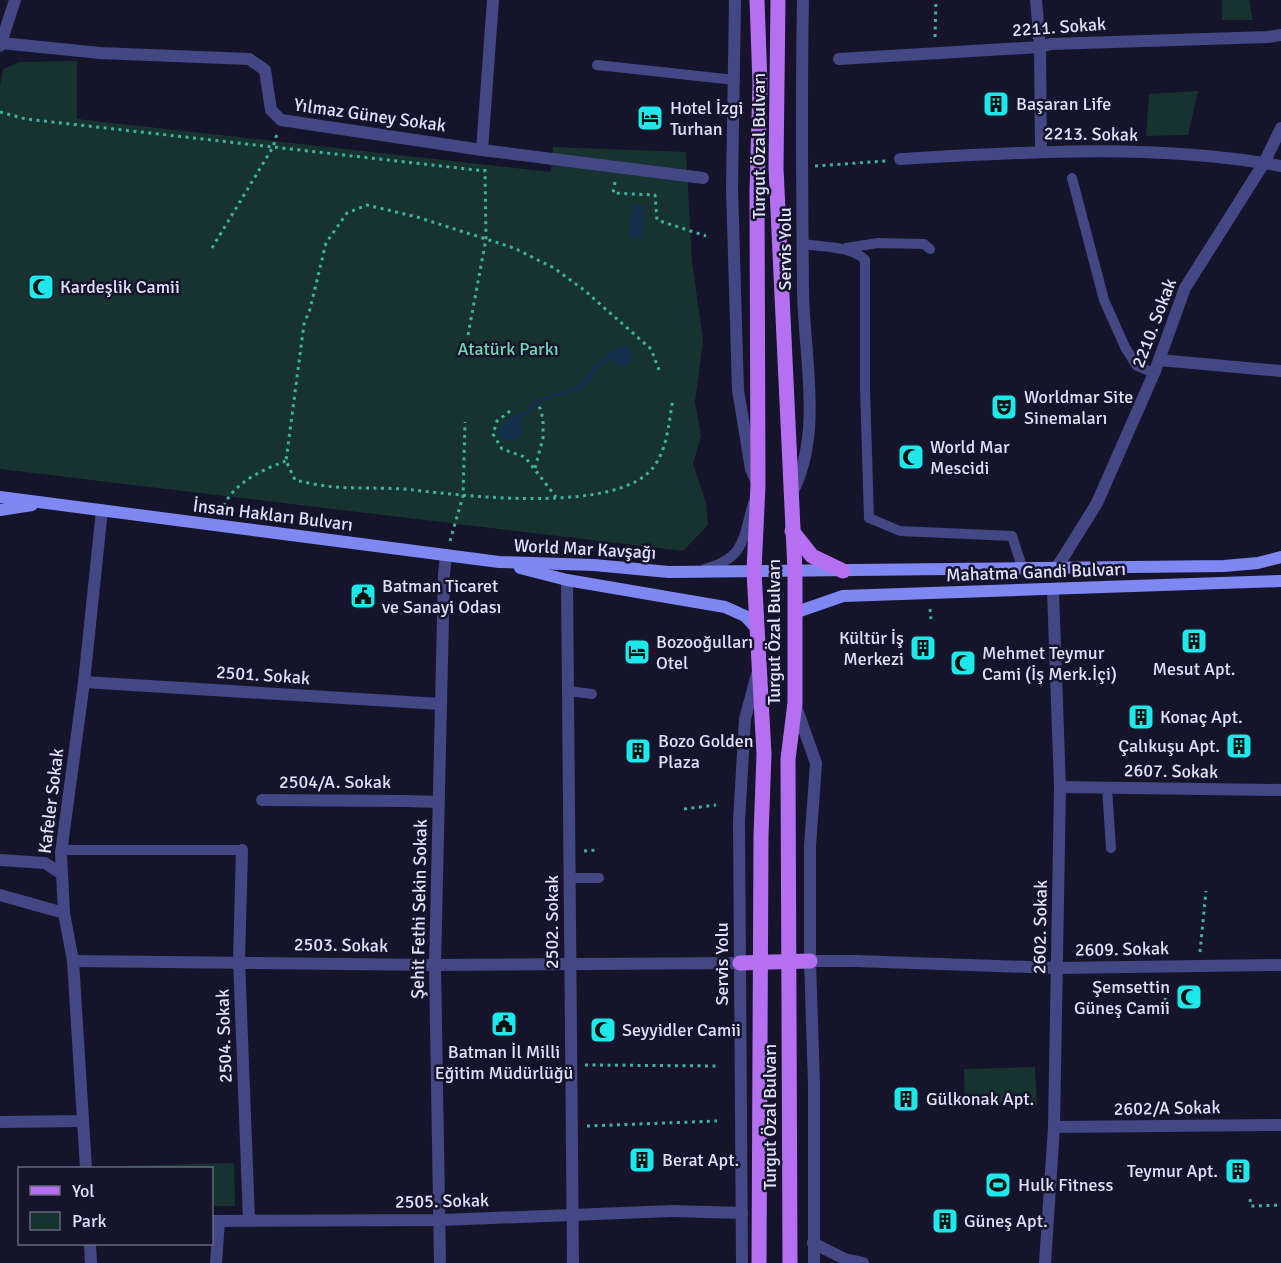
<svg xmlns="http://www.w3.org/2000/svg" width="1281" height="1263" font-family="Signika,sans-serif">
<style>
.green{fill:#173330}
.water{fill:#142f4d}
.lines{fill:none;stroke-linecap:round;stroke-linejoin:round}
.path{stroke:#3cb3a0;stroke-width:3;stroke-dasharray:3 4.5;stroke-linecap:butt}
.service{stroke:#434784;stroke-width:10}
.pedestrian{stroke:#434784;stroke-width:12}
.minor{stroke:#434784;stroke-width:12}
.tertiary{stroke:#434784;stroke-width:12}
.secondary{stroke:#7f87f3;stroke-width:12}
.primary{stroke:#b570f2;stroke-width:15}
.labels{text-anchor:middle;stroke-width:5;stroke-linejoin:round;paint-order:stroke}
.street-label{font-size:18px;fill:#e0dffc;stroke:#15142a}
.poi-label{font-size:18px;fill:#e0dffc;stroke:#15142a;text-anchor:start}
.park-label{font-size:18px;fill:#70d7b4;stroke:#15142a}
</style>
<rect width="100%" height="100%" fill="#15142a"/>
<g class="green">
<path d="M 1222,0 L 1249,0 L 1253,20 L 1222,20 Z"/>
<path d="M 77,61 L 77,119 L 551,172 L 553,147 L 686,152 L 692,261 L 703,341 L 695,402 L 701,436 L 693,464 L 706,503 L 708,525 L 683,551 L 0,469 L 0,85 L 3,69 L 19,62 Z"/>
<path d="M 1198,91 L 1188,135 L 1146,136 L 1149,94 Z"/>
<path d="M 1035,1067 L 1037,1105 L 965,1107 L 964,1069 Z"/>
<path d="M 234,1163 L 235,1206 L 212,1206 L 212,1168 L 116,1168 L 116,1166 Z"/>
</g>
<g class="water">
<path d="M 632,205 L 644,206 L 642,238 L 630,237 Z"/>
<path d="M 620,346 L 627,346 C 633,351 633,357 630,364 L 620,366 L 609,359 L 600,366 L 588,383 L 578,390 L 542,401 L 519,420 L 522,432 L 517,440 L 504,440 L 498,434 L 500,427 L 510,418 L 526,411 L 536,400 L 576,387 L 596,364 Z"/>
</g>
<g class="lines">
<g class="path">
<path d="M 935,37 L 936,0"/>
<path d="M 0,112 L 26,119 L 485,171"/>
<path d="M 815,166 L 886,161"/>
<path d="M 615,182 L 613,193 L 655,195 L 657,220 L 706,236"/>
<path d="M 212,248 L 273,147 L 277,134"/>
<path d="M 468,335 L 486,239 L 485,169"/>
<path d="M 659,370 L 651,349 L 584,290 L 554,268 L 514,248 L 417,217 L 367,205 L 347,213 L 326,243 L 310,309 L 304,324 L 286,461 L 295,480 C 308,483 322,486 335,487 C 361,489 387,487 413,490 C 466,496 622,515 655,465 C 668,446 669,420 673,399"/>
<path d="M 510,411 L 497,421 L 493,434 L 502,449 L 525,457 L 556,497"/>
<path d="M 535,468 L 543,438 L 543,419 L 539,405"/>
<path d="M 224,506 C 233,483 264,469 286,461"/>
<path d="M 450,541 L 463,496 L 465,422"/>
<path d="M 930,609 L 931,619"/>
<path d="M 684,809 L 716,805"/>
<path d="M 584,851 L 598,850"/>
<path d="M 1200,952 L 1206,891"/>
<path d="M 1164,983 L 1166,1014 L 1172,1014"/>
<path d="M 585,1065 L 718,1066"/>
<path d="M 587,1126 L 717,1121"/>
<path d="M 1250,1199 L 1251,1206 L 1281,1205"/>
</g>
<g class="service">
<path d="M 597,65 L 735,80"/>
<path d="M 1072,178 L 1104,300 L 1125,347 L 1137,366 L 1154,373"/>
<path d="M 803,244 C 821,247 852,246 865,260 L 865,388 L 869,518 L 900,531 L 1012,536 L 1023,570"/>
<path d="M 846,248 L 878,243 L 924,244 L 930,249"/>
<path d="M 705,569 C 745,558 743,539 753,503"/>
<path d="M 568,691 L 592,694"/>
<path d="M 1107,788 L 1111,848"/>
<path d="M 62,850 L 242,850"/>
<path d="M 570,878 L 599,878"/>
</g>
<g class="pedestrian">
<path d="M 482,150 L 703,178"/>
<path d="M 407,801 L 438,802"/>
<path d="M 810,961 L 856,961"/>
<path d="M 672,1211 L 742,1213"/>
</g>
<g class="minor">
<path d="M 1036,0 L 1040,47 L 1041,151"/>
<path d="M 1,43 L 100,53 L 249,59 L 265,70 L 271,110 L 281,120 L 482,150 L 493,0"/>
<path d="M 0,46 L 15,0"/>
<path d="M 839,59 L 1040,47 L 1051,44 L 1268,37 L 1281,35"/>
<path d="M 900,159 C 1026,152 1156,143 1281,166"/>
<path d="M 1159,360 L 1281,371"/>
<path d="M 1056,569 L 1097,503 L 1155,371 L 1185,288 L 1264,163 L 1281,128"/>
<path d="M 567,580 L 573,1263"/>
<path d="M 84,682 L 440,704"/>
<path d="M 1060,787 L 1281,790"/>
<path d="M 262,800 L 407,801"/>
<path d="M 242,850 L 239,960 L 249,1220"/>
<path d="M 0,860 L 45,863 L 62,874"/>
<path d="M 0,895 L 64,913"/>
<path d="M 73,961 L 435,965 L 740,963"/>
<path d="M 856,961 L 1057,968 L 1281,965"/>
<path d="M 0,1122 L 82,1121"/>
<path d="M 1054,1127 L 1281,1125"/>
<path d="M 86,1168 L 73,961 L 64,913 L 61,853 L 84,682 L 102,510"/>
<path d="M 212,1221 L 441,1220 L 672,1211"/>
<path d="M 813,1243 L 845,1259 L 863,1263"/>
<path d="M 90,1244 L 91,1263"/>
<path d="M 216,1263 L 219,1221"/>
<path d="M 440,1263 L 435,965 L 444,574 L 446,555"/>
<path d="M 1045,1263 L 1054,1127 L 1060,787 L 1053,591"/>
</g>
<g class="tertiary">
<path d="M 735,0 L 732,188 L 738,390 L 751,469 L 756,480"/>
<path d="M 792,493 C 824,432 803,353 803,287 C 802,191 801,96 803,0"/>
<path d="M 795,704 L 816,763 L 810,846 L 810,961 L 814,1084 L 814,1263"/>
<path d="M 742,1263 L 739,821 L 745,719 L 757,674"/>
</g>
<g class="secondary">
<path d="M 0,497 L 499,562 L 594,565 L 669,572 L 1224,566 L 1258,563 L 1281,557"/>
<path d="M 0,510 L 32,505"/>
<path d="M 520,568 L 567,580 L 725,607 L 745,616 L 756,628"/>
<path d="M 794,613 L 843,596 L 1281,581"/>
</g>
<g class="primary">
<path d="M 757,0 L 760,84 L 757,191 L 758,485 L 754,571 L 764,754 L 761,836 L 759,1263"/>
<path d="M 778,0 L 776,168 L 795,571 L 795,703 L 788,759 L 790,1263"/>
<path d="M 792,531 L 812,556 L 843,571"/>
<path d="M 740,963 L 810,961"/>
</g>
</g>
<defs>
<g id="building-square" transform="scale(1.35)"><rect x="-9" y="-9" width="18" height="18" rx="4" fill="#1de9eb" stroke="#15142a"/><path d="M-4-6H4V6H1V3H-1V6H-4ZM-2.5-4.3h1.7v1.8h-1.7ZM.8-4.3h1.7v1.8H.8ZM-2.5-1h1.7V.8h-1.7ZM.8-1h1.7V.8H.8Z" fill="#111"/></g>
<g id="hotel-square" transform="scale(1.35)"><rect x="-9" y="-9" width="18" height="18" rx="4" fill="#1de9eb" stroke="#15142a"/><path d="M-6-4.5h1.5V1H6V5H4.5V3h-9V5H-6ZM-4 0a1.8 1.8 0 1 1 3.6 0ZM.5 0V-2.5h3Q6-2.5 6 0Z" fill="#111"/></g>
<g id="mosque-square" transform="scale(1.35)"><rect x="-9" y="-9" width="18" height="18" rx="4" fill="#1de9eb" stroke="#15142a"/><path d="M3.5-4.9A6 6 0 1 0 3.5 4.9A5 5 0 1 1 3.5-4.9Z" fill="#111"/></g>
<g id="theatre-square" transform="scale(1.35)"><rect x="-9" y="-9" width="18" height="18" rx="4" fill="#1de9eb" stroke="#15142a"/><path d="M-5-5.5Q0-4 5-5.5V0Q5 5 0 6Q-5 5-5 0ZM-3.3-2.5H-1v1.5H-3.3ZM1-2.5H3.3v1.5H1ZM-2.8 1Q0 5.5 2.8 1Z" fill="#111"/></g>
<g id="civic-square" transform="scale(1.35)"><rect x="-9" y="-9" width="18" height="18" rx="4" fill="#1de9eb" stroke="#15142a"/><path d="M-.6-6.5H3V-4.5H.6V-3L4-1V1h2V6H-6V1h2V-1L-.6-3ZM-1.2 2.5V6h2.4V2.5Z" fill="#111"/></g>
<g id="stadium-square" transform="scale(1.35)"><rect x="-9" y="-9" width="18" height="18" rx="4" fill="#1de9eb" stroke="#15142a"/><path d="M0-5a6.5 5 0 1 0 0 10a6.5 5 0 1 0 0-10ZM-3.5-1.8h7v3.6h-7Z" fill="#111"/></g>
</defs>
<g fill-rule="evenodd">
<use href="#building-square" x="996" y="104"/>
<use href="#hotel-square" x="650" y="118"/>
<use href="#mosque-square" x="41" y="287"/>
<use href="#theatre-square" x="1004" y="407"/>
<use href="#mosque-square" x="911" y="457"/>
<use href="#civic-square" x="363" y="596"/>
<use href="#building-square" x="1194" y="641"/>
<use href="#building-square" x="923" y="648"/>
<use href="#hotel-square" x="637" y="652"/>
<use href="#mosque-square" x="963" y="663"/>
<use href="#building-square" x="1141" y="717"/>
<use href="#building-square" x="1239" y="746"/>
<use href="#building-square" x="638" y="751"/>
<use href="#mosque-square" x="1189" y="997"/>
<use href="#civic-square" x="504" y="1024"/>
<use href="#mosque-square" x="603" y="1030"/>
<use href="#building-square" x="906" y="1099"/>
<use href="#building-square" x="642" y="1160"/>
<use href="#building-square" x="1238" y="1171"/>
<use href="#stadium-square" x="998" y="1185"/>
<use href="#building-square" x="945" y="1221"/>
</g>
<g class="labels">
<g class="street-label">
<text transform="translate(1059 27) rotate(-4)" y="6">2211. Sokak</text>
<text transform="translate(370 115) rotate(8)" y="6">Yılmaz Güney Sokak</text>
<text transform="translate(1091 134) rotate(1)" y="6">2213. Sokak</text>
<text transform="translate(759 146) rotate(-90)" y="6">Turgut Özal Bulvarı</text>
<text transform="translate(785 249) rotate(-90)" y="6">Servis Yolu</text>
<text transform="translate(1154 323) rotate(-69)" y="6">2210. Sokak</text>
<text transform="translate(273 515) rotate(7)" y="6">İnsan Hakları Bulvarı</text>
<text transform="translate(585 549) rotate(3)" y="6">World Mar Kavşağı</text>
<text transform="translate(1036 572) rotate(-2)" y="6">Mahatma Gandi Bulvarı</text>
<text transform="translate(774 632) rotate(-90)" y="6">Turgut Özal Bulvarı</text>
<text transform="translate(263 675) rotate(4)" y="6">2501. Sokak</text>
<text transform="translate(1171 771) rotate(1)" y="6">2607. Sokak</text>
<text x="335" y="788">2504/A. Sokak</text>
<text transform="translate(51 801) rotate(-83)" y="6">Kafeler Sokak</text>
<text transform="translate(419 909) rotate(-89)" y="6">Şehit Fethi Sekin Sokak</text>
<text transform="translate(552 922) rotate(-90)" y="6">2502. Sokak</text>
<text transform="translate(1040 927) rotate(-89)" y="6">2602. Sokak</text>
<text transform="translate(341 945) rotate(1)" y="6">2503. Sokak</text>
<text transform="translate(1122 949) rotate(-1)" y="6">2609. Sokak</text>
<text transform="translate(722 964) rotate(-90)" y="6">Servis Yolu</text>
<text transform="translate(224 1036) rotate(-92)" y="6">2504. Sokak</text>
<text transform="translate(1167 1108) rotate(-1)" y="6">2602/A Sokak</text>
<text transform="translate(770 1117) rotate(-90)" y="6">Turgut Özal Bulvarı</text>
<text transform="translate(442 1201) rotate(-1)" y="6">2505. Sokak</text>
</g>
<g class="poi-label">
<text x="1016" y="110">Başaran Life</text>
<text x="670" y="114">Hotel İzgi<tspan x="670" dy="21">Turhan</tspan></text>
<text x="60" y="293">Kardeşlik Camii</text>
<text x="1024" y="403">Worldmar Site<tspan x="1024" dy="21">Sinemaları</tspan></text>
<text x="930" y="453">World Mar<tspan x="930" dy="21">Mescidi</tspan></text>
<text x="382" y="592">Batman Ticaret<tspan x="382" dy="21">ve Sanayi Odası</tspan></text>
<text x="904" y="644" text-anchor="end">Kültür İş<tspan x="904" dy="21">Merkezi</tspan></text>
<text x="656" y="648">Bozooğulları<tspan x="656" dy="21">Otel</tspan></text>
<text x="982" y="659">Mehmet Teymur<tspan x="982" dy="21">Cami (İş Merk.İçi)</tspan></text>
<text x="1194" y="675" text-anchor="middle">Mesut Apt.</text>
<text x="1160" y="723">Konaç Apt.</text>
<text x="658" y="747">Bozo Golden<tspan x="658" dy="21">Plaza</tspan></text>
<text x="1220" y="752" text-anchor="end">Çalıkuşu Apt.</text>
<text x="1170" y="993" text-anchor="end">Şemsettin<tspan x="1170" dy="21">Güneş Camii</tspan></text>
<text x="622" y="1036">Seyyidler Camii</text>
<text x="504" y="1058" text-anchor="middle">Batman İl Milli<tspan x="504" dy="21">Eğitim Müdürlüğü</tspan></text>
<text x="926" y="1105">Gülkonak Apt.</text>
<text x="662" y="1166">Berat Apt.</text>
<text x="1218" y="1177" text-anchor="end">Teymur Apt.</text>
<text x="1018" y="1191">Hulk Fitness</text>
<text x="964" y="1227">Güneş Apt.</text>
</g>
<g class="park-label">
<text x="508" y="355">Atatürk Parkı</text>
</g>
</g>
<rect x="18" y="1167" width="195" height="78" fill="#15142a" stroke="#66657e" stroke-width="1.5"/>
<rect x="30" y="1186" width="30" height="9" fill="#b570f2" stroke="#66657e" stroke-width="1.5"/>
<text x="72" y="1197" font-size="18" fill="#e0dffc">Yol</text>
<rect x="30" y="1212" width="30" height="18" fill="#173330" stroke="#66657e" stroke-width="1.5"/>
<text x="72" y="1227" font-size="18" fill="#e0dffc">Park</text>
</svg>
